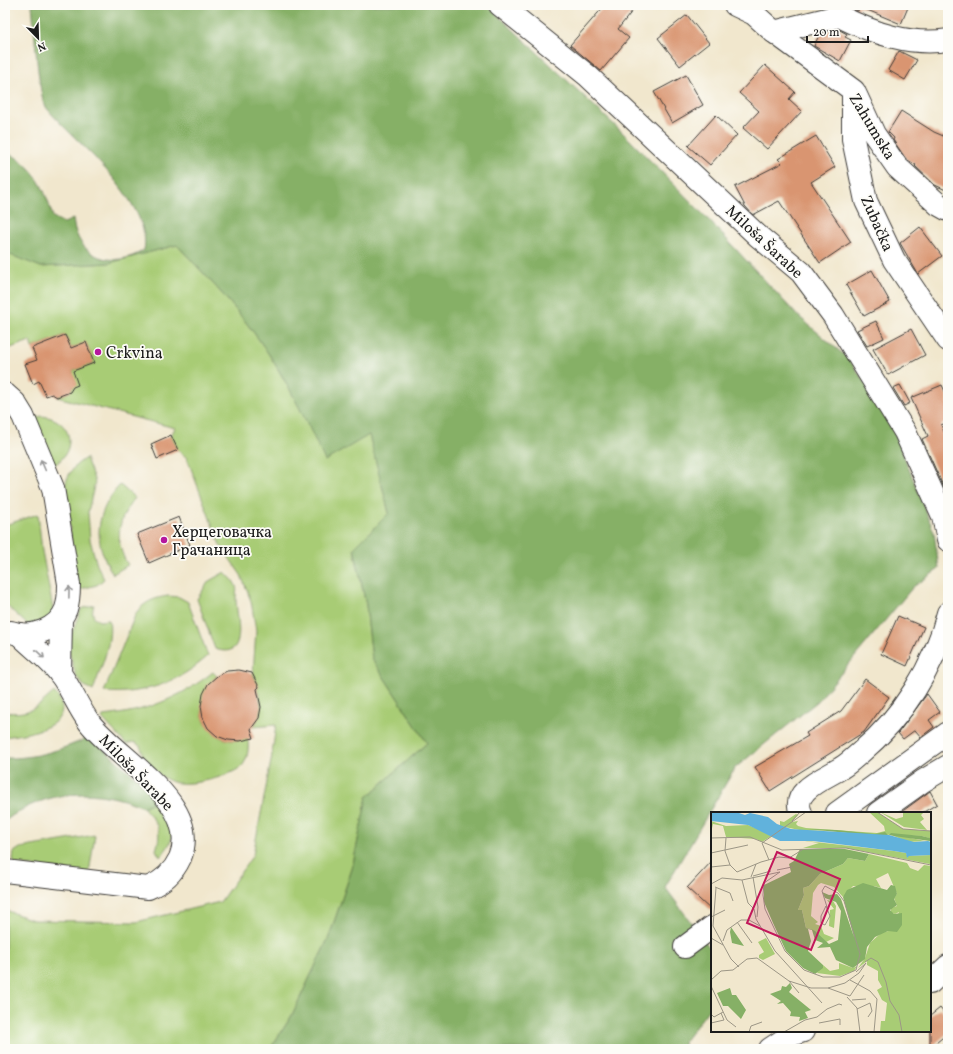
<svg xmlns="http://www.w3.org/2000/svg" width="953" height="1054" font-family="Vollkorn,serif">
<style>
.green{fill:#a8cc75;stroke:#627448}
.forest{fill:#86b066;stroke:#516641}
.building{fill:#d99571}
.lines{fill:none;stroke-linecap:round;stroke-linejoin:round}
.street-casing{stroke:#3c3a37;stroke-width:24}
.street{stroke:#fff;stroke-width:22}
.oneway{stroke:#999}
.poi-dot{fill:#b5179e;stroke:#fdfcf7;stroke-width:1.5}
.labels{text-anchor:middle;stroke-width:3.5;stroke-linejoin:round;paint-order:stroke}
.street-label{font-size:16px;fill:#1c1c1c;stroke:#fdfcf7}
.poi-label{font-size:16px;fill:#1c1c1c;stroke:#fdfcf7;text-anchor:start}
.inset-road{fill:none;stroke:#9c9686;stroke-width:1}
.view{fill:#c2185b;fill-opacity:0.15;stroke:#c2185b;stroke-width:2}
.inset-edge{fill:none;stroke:#1c1c1c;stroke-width:2}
</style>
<rect width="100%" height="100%" fill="#fdfcf7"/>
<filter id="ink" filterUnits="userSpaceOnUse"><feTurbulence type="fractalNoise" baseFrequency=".025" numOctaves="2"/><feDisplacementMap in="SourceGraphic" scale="8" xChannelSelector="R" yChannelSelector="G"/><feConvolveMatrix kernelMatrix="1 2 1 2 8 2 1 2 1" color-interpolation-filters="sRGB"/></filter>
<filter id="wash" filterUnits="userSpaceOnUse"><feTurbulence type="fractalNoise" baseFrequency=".012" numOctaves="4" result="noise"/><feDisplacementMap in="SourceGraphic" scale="16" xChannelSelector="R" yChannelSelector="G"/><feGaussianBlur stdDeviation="0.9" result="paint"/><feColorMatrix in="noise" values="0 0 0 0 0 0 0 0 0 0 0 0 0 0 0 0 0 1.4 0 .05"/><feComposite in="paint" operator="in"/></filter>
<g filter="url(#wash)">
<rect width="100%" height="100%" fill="#f1e7cd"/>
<g class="green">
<path d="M 177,245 C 209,279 242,313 268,353 C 290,387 308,423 325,460 L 369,434 L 389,513 L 354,549 L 366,605 L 372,659 L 427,743 L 367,797 L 352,869 L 329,937 L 291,1017 L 270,1049 L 5,1049 L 5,910 L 33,920 L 136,922 L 220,902 L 253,855 L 271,761 L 276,725 L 253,727 C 262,715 263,703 257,689 L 259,687 L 253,674 L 256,631 L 251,601 L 241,575 L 220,545 L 187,458 L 178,450 L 171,435 L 175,428 L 57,397 L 70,392 L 73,387 L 73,371 L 94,363 L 86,343 L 71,348 L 65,335 L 32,348 L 30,341 L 5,350 L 5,252 L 41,267 L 109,263 Z"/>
<path d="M 42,416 C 72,419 79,450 53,466 L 33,418 Z"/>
<path d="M 86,458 L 95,482 L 88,512 L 90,540 L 97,565 L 104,579 L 97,585 L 77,590 L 65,486 C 68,473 74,465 86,458 Z"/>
<path d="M 120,485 L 135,498 C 117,519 114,542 128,565 L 113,574 C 92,542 95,512 120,485 Z"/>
<path d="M 38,514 L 42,551 L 54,614 L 31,628 L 5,604 L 5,525 Z"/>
<path d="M 225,572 C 228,576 233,579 235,584 C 238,589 236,593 236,599 C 236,615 250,661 215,649 L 197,599 L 209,581 Z"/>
<path d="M 168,596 L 179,597 L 188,602 L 208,656 C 178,683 144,695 104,692 L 136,613 C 145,601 155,598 168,596 Z"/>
<path d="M 94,605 C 91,613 93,617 99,621 L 109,620 C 113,643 100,669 93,691 L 83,685 L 76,676 L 69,652 L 69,641 L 81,609 Z"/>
<path d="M 213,672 L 217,676 C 186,705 206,749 248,739 C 249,748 248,759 242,766 C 230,777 189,787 173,782 C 161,778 150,767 140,759 L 143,753 L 140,746 L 134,742 L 126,744 L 102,718 L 103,716 C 145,712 180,698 213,672 Z"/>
<path d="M 54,692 C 59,697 62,702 62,709 C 61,730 22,734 5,737 L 5,712 C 30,715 36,708 54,692 Z"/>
<path d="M 160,799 C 166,805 172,827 172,835 C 172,843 165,851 160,857 L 156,850 C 163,828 156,822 143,807 Z"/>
<path d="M 95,835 L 89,873 L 15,864 L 13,859 L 14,852 L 20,848 Z"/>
</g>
<g class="forest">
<path d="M 32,5 L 487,5 L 624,134 L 705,216 L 796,314 L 849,359 L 888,416 L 934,532 L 939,569 L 913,587 L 818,701 L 735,768 L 665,887 L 712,951 L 712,1005 L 684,1042 L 685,1049 L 270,1049 L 291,1017 L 329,937 L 352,869 L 367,797 L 427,743 L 372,659 L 366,605 L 354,548 L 389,513 L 369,435 L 325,461 C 308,424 290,387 268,353 C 242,313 209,279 177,245 L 109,263 L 41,267 L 5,253 L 5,151 C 35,166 44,186 53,217 L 64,223 L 73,219 C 77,258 113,270 144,250 C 152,208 90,153 62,125 C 57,119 50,113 46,107 C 38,97 34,22 32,5 Z"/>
<path d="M 90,737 L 160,799 L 143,807 C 97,787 46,789 5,821 L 5,758 C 34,759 64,749 90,737 Z"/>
</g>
<g id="blocks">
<g class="building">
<path d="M 605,5 L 637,5 L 618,29 L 629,38 L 601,71 L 570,45 Z"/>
<path d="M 845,5 L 909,5 L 901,24 L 860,7 L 858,11 Z"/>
<path d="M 687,15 L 709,43 L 680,66 L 658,38 Z"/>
<path d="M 838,29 L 847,34 L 845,37 L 851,40 L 840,61 L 814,46 L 820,33 Z"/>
<path d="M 899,51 L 917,60 L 905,80 L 888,70 Z"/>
<path d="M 765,65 L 795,92 L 789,99 L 802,111 L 767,149 L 743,128 L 759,111 L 739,93 Z"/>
<path d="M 686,75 L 703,105 L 672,123 L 654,92 Z"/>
<path d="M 901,111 L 934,132 L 948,138 L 948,191 L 935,185 L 915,166 L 916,165 L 906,159 L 893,140 L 894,138 L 888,132 Z"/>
<path d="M 716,115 L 737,135 L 710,165 L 688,146 Z"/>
<path d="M 816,136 L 835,167 L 811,182 L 851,242 L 820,263 L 779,201 L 753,215 L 745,206 L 735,187 L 782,163 L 778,159 Z"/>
<path d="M 920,227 L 942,256 L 918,274 L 900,243 Z"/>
<path d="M 872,270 L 890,302 L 864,316 L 846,285 Z"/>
<path d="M 876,321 L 884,338 L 867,346 L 857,330 Z"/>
<path d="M 911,329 L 925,355 L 888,375 L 873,349 Z"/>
<path d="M 65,335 L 71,348 L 86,342 L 94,363 L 73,371 L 78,385 L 73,387 L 70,392 L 57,397 L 52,394 L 46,396 L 39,381 L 33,384 L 25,364 L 37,360 L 32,348 Z"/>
<path d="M 900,385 L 910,403 L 904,406 L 893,388 Z"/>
<path d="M 942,385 L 948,398 L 948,422 L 941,425 L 948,440 L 948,497 L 922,439 L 928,436 L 911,398 Z"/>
<path d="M 171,435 L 178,450 L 157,459 L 151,444 Z"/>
<path d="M 179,517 L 190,545 L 149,563 L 137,534 Z"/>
<path d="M 898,616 L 924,627 L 907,666 L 881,654 Z"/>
<path d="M 239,670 L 252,673 L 259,687 L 257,689 L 261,707 L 259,718 L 251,729 L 254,738 L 240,741 L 228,740 L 217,736 L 208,728 L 203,718 L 201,706 L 203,694 L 208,684 L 217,676 L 227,671 Z"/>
<path d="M 865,679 L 889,697 L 864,732 L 770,791 L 755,767 L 808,736 L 806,733 L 841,711 Z"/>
<path d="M 927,694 L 940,712 L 929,720 L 934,727 L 921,737 L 915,730 L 903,739 L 898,733 Z"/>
<path d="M 930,791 L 937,804 L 922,813 L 900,813 Z"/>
<path d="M 712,861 L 712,911 L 687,888 Z"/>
<path d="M 940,1008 L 948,1018 L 948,1033 L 930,1048 L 930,1016 Z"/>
</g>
</g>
</g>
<g filter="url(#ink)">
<use href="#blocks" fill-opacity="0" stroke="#3c3a37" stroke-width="1"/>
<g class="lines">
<g class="street-casing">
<g id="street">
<path d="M 500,5 L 588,76 L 758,236 L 801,272 L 833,315 L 905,432 L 943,516 L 948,540"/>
<path d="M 735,5 L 754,14 L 774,32 L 854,91 L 874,134 L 897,167 L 939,205 L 948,210"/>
<path d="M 774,32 L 839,16 C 873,33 910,46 948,40"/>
<path d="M 853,95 L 853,139 L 866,201 L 894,260 L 948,340"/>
<path d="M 5,394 L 15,403 L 23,416 L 53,488 L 69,584 C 69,593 69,600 66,609 C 58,630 31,639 11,632"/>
<path d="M 60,674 L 61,618"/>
<path d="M 801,813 C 790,790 826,778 841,768 C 848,764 854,758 860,753 C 902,718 935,666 948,613"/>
<path d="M 837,813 L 948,733"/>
<path d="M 878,813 L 923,781 L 948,766"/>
<path d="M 5,871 L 148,888 C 163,882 173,873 180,858 C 203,803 116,758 89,722 C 78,707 71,689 61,675 C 50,660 32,647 19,634"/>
<path d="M 685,947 L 712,927"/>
<path d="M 930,983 L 948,966"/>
<path d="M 770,1049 L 791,1035 L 803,1031"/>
</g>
</g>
<use href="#street" class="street"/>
</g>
<defs><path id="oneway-shaft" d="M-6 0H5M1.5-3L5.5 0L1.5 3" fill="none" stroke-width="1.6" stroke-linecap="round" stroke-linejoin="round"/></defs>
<g class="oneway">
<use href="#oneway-shaft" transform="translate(43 465) rotate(-113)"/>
<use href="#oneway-shaft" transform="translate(69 592) rotate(-89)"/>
<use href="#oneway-shaft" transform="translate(40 654) rotate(43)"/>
</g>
</g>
<g class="poi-dot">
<circle cx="98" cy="352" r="4"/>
<circle cx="164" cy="540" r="4"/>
</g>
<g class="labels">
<g class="street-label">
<text transform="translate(873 126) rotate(59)" y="6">Zahumska</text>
<text transform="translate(878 223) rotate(66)" y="6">Zubačka</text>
<text transform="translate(765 241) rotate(43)" y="6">Miloša Šarabe</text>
<text transform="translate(137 772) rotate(46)" y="6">Miloša Šarabe</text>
</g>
<g class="poi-label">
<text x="106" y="358">Crkvina</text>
<text x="172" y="537">Херцеговачка<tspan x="172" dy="18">Грачаница</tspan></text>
</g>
</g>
<g transform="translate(711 812)">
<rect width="220" height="220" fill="#f1e7cd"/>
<path d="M 158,0 L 166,0 L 192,17 L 220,19 L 220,30 L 218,26 L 211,24 L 156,22 L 121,18 L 93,19 L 69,14 L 69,9 L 73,10 L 85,2 L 87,3 L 81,10 L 87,9 L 85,12 L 87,14 L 95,16 L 166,21 L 174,19 L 173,14 ZM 169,0 L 185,7 L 192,5 L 192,0 L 213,0 L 210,3 L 213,7 L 209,10 L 216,18 L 193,15 ZM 0,9 L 15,14 L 37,13 L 62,23 L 51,30 L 45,27 L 15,25 L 12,14 L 2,12 L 0,21 ZM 187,23 L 200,26 L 214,29 L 197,30 L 183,24 ZM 87,28 L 183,39 L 195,41 L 197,46 L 197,44 L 220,43 L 220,50 L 219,52 L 135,36 L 92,36 L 108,31 ZM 158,42 L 196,51 L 199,56 L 207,59 L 213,53 L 220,54 L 220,220 L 169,220 L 170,209 L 174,209 L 176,191 L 171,188 L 166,178 L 171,175 L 167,168 L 167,159 L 156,153 L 156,149 L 147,156 L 154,146 L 159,131 L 170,121 L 181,118 L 188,100 L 184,102 L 180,101 L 180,96 L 186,94 L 183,86 L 186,82 L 177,61 L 165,67 L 170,76 L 163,74 L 142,74 L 132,85 L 123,75 L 110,71 L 107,73 L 102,81 L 100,104 L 107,110 L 104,112 L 110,114 L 113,122 L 123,126 L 115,130 L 100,117 L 95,116 L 91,98 L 87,98 L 93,83 L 92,76 L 98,74 L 109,62 L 132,52 L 137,46 L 154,49 ZM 116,88 L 122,89 L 125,94 L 123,116 L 118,114 L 119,98 L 123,97 ZM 55,126 L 64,142 L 52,148 L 48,146 L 48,143 L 53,140 L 47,130 ZM 128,151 L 142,156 L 146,154 L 143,159 L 129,164 L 106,161 L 112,153 L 119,159 L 128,157 Z" fill="#a8cc75"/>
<path d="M 96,17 L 126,18 L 164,22 L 174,20 L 177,23 L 167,24 ZM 180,21 L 211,24 L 219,26 L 219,29 L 183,24 L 178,23 ZM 89,37 L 134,37 L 158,42 L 154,49 L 137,46 L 132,52 L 109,62 L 98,74 L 92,76 L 93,83 L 87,98 L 91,98 L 95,116 L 100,117 L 104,119 L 118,132 L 127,128 L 130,99 L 125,90 L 114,86 L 111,80 L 118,83 L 126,82 L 130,87 L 143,125 L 132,85 L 136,78 L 152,71 L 176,78 L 180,73 L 184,74 L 186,82 L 183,87 L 186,93 L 179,98 L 183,102 L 191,101 L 191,113 L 186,120 L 177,119 L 164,125 L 156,135 L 154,147 L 142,156 L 125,148 L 119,135 L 106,136 L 112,131 L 104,128 L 101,118 L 97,117 L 100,129 L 97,139 L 112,153 L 112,156 L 104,162 L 92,156 L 75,139 L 62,111 L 53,90 L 53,73 L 80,60 L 78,52 L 83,49 ZM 20,115 L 33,134 L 21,131 L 19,120 ZM 79,171 L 81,176 L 78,180 L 100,198 L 94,200 L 97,206 L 88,209 L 89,205 L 79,204 L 80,200 L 72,191 L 66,192 L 70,189 L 59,182 L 70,178 L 71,174 L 75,175 ZM 19,176 L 21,183 L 25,183 L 35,198 L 30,207 L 17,194 L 12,194 L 6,181 Z" fill="#86b066"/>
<path d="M 0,0 L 25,0 L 34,3 L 39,1 L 57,5 L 66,12 L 80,17 L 178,23 L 203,30 L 217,29 L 220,30 L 220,43 L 198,44 L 196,46 L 195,41 L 183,39 L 102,29 L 69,29 L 37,13 L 0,9 Z" fill="#61b2dc"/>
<path class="inset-road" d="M 166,0 L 192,17 L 220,19M 81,9 L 89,0M 0,26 L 39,25 L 71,38 L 135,36 L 220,53M 15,26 L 14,39 L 19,53 L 26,60 L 50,50 L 68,45 L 78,46 L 91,38M 0,41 L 37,33M 58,48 L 51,31 L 95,0M 0,55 L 19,53M 66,58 L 81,55M 42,64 L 60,59M 40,65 L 45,52M 42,65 L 47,95 L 46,105M 31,68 L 37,91 L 43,97 L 45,107 L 64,139 L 111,191M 0,72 L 11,66 L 31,68 L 69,60 L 53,71 L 52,83 L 54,97 L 74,139 L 93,158 L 112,165 L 129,165 L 145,158 L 149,142 L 133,89 L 127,81 L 114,74 L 111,79 L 116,95M 4,75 L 19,81 L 22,89M 5,76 L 2,114 L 20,147 L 28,155M 115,94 L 119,104 L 114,113 L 110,111 L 110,104 ZM 0,105 L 14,98M 26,110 L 41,131M 0,126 L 12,133M 12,129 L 16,118 L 30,108 L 38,108 L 49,114M 154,150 L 160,146 L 167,150 L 175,170 L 179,189 L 188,203 L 191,220M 0,168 L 10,159 L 22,158 L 36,147 L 46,146 L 78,169 L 100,176 L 117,176 L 134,171 L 148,161 L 155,151 L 145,160M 139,168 L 159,179 L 166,187 L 163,220M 78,169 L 88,181M 0,174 L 16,208 L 25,215M 117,176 L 139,184 L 153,163M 136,185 L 146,196 L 149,220M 141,188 L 155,187M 146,197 L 159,191 L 161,199 L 157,205M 0,202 L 3,205 L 12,200M 106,205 L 116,197 L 128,192 L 131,193M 0,211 L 13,208 L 10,201M 108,211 L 129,207 L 129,213M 38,220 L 40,214 L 51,210M 73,220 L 94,208 L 106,205"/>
<path class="view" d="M 66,40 L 129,67 L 100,138 L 36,111 Z"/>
<rect width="220" height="220" class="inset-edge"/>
</g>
<rect width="953" height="1054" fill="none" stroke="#fdfcf7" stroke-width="20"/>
<g transform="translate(38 38) rotate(157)" stroke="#fdfcf7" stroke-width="3" paint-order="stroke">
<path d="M0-3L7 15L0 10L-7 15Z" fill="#1c1c1c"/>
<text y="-6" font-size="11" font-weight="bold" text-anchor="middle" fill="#1c1c1c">N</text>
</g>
<path d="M807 36v6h61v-6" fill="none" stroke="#1c1c1c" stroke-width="2"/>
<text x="813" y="36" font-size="12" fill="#1c1c1c" stroke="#fdfcf7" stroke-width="3" paint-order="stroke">20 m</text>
</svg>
